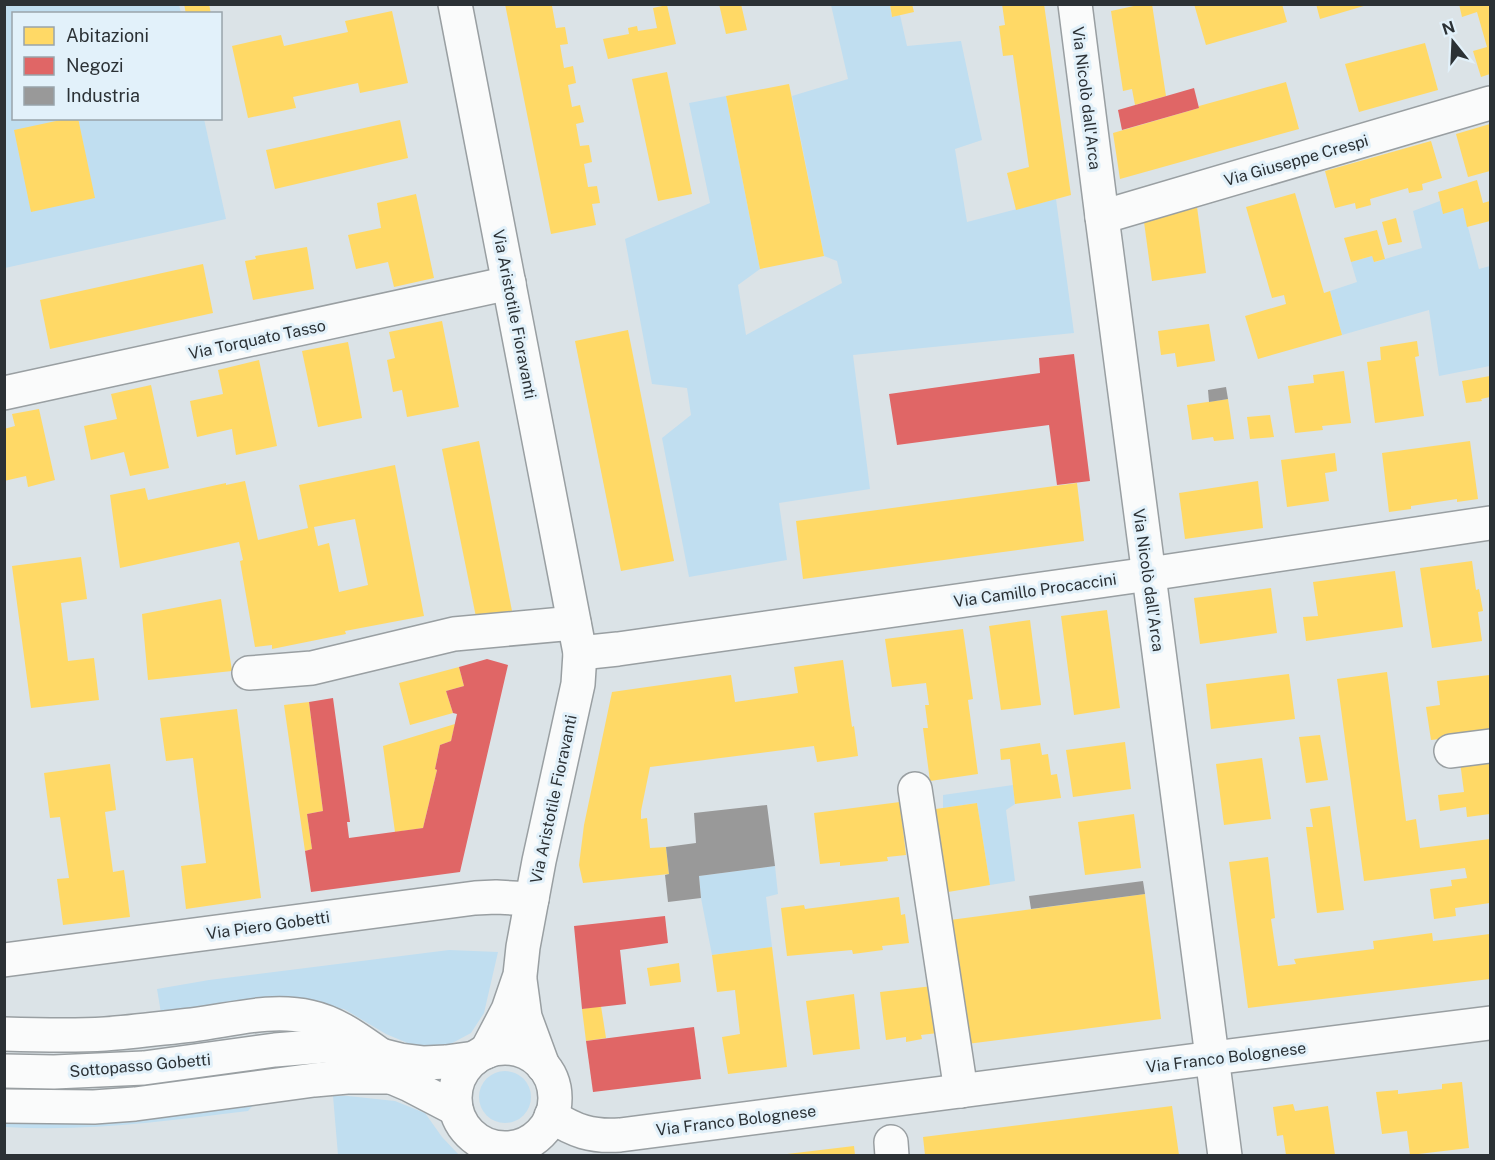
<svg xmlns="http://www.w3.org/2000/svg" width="1495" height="1160" font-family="'Public Sans',sans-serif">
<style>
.green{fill:#c0def0}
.homes{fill:#ffd966;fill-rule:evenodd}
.shops{fill:#e06666}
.industry{fill:#999}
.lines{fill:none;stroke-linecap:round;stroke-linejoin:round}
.minor-casing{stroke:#999fa2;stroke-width:36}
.major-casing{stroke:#999fa2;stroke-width:36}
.minor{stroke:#fafbfb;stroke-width:33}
.major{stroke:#fafbfb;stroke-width:33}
.labels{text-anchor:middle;stroke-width:6;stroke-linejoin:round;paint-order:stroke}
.street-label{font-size:16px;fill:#2b3135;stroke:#e2f1fa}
</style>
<rect width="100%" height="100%" fill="#dbe3e7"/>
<g class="green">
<path d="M 4,5 L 179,5 L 181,13 L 14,14 L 14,118 L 204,119 L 226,219 L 5,268 Z"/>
<path d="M 831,5 L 890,5 L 892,17 L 900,15 L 907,46 L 961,41 L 982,140 L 955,149 L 967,222 L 1056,199 L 1074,333 L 853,355 L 870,489 L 779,503 L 787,560 L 689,577 L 662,438 L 691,415 L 687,388 L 652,384 L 625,239 L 710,203 L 689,103 L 726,96 L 760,269 L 738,285 L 746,335 L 842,283 L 837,261 L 824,256 L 792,96 L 848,79 Z"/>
<path d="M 1440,201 L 1443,213 L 1463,208 L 1479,269 L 1490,266 L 1490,366 L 1439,376 L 1429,310 L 1342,335 L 1330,291 L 1357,282 L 1351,262 L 1372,256 L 1375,262 L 1422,248 L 1413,211 Z"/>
<path d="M 1013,785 L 1015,804 L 1006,810 L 1015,881 L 990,885 L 977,803 L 943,808 L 943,795 Z"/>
<path d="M 775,866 L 778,894 L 766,897 L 772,947 L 712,955 L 701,898 L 699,876 Z"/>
<path d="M 449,950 L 498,952 L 484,1013 L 471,1033 L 443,1048 L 417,1047 L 386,1034 L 344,1009 L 295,1002 L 162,1019 L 157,989 L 209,980 Z"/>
<circle cx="505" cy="1097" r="26"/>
<path d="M 333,1096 L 348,1096 L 395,1101 L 425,1113 L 442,1137 L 459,1155 L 338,1155 Z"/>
<path d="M 257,1101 L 248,1111 C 167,1121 86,1132 5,1127 L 4,1118 Z"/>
</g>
<g class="homes">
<path d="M 184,4 L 209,4 L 211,14 L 186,14 Z"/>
<path d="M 505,4 L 556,4 L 552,6 L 556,28 L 565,27 L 568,44 L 560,45 L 564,68 L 573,66 L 576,83 L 568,85 L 572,107 L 580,105 L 584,122 L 576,124 L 580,146 L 589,145 L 592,162 L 584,164 L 588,187 L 597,186 L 600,203 L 592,204 L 596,225 L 551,234 Z"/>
<path d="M 719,4 L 741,4 L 747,30 L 726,34 Z"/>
<path d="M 890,4 L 912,4 L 914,12 L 892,17 Z"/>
<path d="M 1002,4 L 1044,4 L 1071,195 L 1016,210 L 1007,173 L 1029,167 L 1013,55 L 1003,56 L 999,26 L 1005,25 Z"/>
<path d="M 1143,4 L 1152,4 L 1166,96 L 1135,105 L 1132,89 L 1123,91 L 1111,11 Z"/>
<path d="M 1194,4 L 1282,4 L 1287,22 L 1206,45 Z"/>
<path d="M 1316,4 L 1367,4 L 1367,5 L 1320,19 Z"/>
<path d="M 1459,4 L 1490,4 L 1490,74 L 1481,77 L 1473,51 L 1487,47 L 1477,12 L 1462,17 Z"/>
<path d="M 667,5 L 676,44 L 608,59 L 603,39 L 629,34 L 628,28 L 637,26 L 638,31 L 657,28 L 653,8 Z"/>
<path d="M 392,11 L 408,83 L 360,93 L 358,83 L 293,97 L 296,108 L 248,118 L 232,46 L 281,35 L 284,46 L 348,32 L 345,21 Z"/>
<path d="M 1425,43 L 1438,90 L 1359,112 L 1345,64 Z"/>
<path d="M 667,72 L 692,194 L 658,201 L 632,79 Z"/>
<path d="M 1286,82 L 1299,129 L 1120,179 L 1113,133 L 1199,108 L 1199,106 Z"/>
<path d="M 789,84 L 824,256 L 760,269 L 726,96 Z"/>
<path d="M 70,118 L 78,118 L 95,198 L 31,212 L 14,130 Z"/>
<path d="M 400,120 L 408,158 L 275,189 L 266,150 Z"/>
<path d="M 1490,124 L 1490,171 L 1468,177 L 1456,134 Z"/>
<path d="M 1431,141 L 1442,178 L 1422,184 L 1423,190 L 1409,193 L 1408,188 L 1370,199 L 1371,205 L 1356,209 L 1355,203 L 1335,208 L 1325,171 Z"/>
<path d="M 1477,180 L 1483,203 L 1490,201 L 1490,221 L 1467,227 L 1463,208 L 1443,214 L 1438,192 Z"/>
<path d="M 1295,193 L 1324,293 L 1330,291 L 1342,335 L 1258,359 L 1245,316 L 1286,304 L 1284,295 L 1272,298 L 1246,207 Z"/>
<path d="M 416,194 L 434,278 L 394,287 L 388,262 L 356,269 L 348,235 L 381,228 L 377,203 Z"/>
<path d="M 1197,207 L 1206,273 L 1152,281 L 1144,222 Z"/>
<path d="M 1396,218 L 1402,242 L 1388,245 L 1382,222 Z"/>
<path d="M 1377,230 L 1385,259 L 1374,262 L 1372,256 L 1351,262 L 1344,238 Z"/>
<path d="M 307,247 L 314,289 L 253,300 L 245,261 L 256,259 L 255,256 Z"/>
<path d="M 203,264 L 213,313 L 50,349 L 40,300 Z"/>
<path d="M 442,321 L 459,407 L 407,417 L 402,390 L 393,392 L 387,360 L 395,358 L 389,332 Z"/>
<path d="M 1209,324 L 1215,361 L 1177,367 L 1175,353 L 1161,355 L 1158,331 Z"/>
<path d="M 628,330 L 674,561 L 621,571 L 575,341 Z"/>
<path d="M 1417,341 L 1419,356 L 1415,357 L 1424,416 L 1375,423 L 1367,362 L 1381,360 L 1380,347 Z"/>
<path d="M 348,342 L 362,418 L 318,427 L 302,351 Z"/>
<path d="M 259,360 L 277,446 L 236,455 L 232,429 L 197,437 L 190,401 L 223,394 L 218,370 Z"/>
<path d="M 1344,371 L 1351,423 L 1322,426 L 1323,430 L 1295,433 L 1288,386 L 1314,383 L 1313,375 Z"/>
<path d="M 1490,376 L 1490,397 L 1481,399 L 1482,401 L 1466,403 L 1462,381 Z"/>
<path d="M 151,385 L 169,468 L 130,476 L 124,452 L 91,460 L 84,426 L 117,419 L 111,394 Z"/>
<path d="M 1228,399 L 1234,439 L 1214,441 L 1213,437 L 1192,440 L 1187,405 Z"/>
<path d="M 39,409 L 55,480 L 28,487 L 26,476 L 4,481 L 4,429 L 15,426 L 12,414 Z"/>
<path d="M 1270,415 L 1274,437 L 1250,439 L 1247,417 Z"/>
<path d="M 479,441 L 512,611 L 476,617 L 442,449 Z"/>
<path d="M 1470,441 L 1478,499 L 1457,502 L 1457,499 L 1411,506 L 1411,509 L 1389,512 L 1382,453 Z"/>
<path d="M 1335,453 L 1337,471 L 1325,473 L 1329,501 L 1287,507 L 1281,460 Z"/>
<path d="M 395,465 L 424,616 L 345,631 L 346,634 L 272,649 L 272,645 L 255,647 L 240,561 L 243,560 L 239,542 L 120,568 L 110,495 L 145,488 L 148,500 L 226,483 L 226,485 L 245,481 L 258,540 L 308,528 L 299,485 ZM 355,519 L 368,585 L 339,592 L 329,543 L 318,546 L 314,527 Z"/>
<path d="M 1258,481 L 1263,528 L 1185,539 L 1179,493 Z"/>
<path d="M 1077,483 L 1084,541 L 803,579 L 796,521 Z"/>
<path d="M 81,557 L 87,599 L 61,603 L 68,661 L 94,658 L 99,700 L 31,708 L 12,566 Z"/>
<path d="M 1472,561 L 1476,590 L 1479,589 L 1483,611 L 1478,612 L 1482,641 L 1432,648 L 1420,568 Z"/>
<path d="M 1395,571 L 1403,627 L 1306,641 L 1303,617 L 1318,616 L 1313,582 Z"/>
<path d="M 1271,588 L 1277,633 L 1200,644 L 1194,598 Z"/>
<path d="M 221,599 L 232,671 L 148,680 L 142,614 Z"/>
<path d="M 1107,610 L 1120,708 L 1074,715 L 1061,616 Z"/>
<path d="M 1030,620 L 1041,705 L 1001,710 L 989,626 Z"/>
<path d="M 963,629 L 973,699 L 968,700 L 978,774 L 930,781 L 923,728 L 928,728 L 925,705 L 929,705 L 926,683 L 892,687 L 885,639 Z"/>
<path d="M 843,660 L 852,727 L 854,726 L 858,756 L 817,762 L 814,746 L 650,767 L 641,811 L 641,819 L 647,818 L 650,848 L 666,847 L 669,874 L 583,883 L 579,865 L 584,825 L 612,692 L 731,675 L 735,702 L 798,693 L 794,667 Z"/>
<path d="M 459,667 L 464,686 L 446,691 L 453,713 L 410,725 L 399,683 Z"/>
<path d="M 1387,672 L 1406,821 L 1416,819 L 1420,848 L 1490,839 L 1490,903 L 1455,908 L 1456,916 L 1434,919 L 1430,889 L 1452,886 L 1451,880 L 1467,878 L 1465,868 L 1364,881 L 1337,679 Z"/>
<path d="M 1289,674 L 1295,719 L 1211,729 L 1206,684 Z"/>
<path d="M 1490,675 L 1490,733 L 1431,740 L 1426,707 L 1440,705 L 1437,681 Z"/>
<path d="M 309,702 L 323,811 L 307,814 L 312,849 L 305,851 L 284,705 Z"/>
<path d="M 237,709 L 261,898 L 186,909 L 181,866 L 206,863 L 193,758 L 166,761 L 160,718 Z"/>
<path d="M 455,724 L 451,741 L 440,745 L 435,769 L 437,770 L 423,828 L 395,832 L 383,746 Z"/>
<path d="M 1320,735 L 1328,780 L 1306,783 L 1299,737 Z"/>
<path d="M 1125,742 L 1131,789 L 1073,797 L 1066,750 Z"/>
<path d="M 1040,743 L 1042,755 L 1048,754 L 1051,775 L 1057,774 L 1061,798 L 1015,804 L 1010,759 L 1001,760 L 1000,749 Z"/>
<path d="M 1262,758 L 1271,819 L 1224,825 L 1216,764 Z"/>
<path d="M 1490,758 L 1490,814 L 1467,817 L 1466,807 L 1440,811 L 1438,795 L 1464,792 L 1460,762 Z"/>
<path d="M 110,764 L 116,810 L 105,812 L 113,872 L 124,870 L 130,917 L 63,925 L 57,879 L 69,878 L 60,817 L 50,818 L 44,773 Z"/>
<path d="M 900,802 L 906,855 L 887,857 L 888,861 L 840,866 L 840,862 L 820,864 L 814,813 Z"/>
<path d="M 977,803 L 990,885 L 942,893 L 929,810 Z"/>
<path d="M 1330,806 L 1344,910 L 1317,913 L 1306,827 L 1313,827 L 1310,809 Z"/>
<path d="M 1134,814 L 1141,868 L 1085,875 L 1078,822 Z"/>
<path d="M 1268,857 L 1275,918 L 1271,919 L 1278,966 L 1296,964 L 1294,959 L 1374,949 L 1373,941 L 1432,933 L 1433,941 L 1490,934 L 1490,979 L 1248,1008 L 1229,862 Z"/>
<path d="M 1145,894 L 1161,1019 L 967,1044 L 950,920 Z"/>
<path d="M 899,897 L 901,915 L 905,914 L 909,943 L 882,946 L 883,950 L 853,954 L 852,950 L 787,956 L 781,908 L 804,905 L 805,909 Z"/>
<path d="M 772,947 L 787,1067 L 728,1074 L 722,1037 L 740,1034 L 735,990 L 717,992 L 712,955 Z"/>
<path d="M 679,963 L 681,982 L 650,986 L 647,968 Z"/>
<path d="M 933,986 L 938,1033 L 921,1035 L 922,1039 L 906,1042 L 906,1037 L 886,1040 L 880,992 Z"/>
<path d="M 854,994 L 860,1049 L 813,1055 L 806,1001 Z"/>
<path d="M 601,1006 L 606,1038 L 586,1041 L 582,1009 Z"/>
<path d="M 1462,1082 L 1469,1148 L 1410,1155 L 1407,1131 L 1382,1134 L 1376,1092 L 1398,1090 L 1398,1094 L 1442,1089 L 1442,1084 Z"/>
<path d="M 1293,1104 L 1295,1111 L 1328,1106 L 1335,1155 L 1286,1155 L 1283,1135 L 1277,1136 L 1273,1107 Z"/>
<path d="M 1172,1106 L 1179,1155 L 925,1155 L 923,1137 Z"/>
<path d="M 854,1146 L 855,1155 L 787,1155 L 787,1154 Z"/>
</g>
<g class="shops">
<path d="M 1194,88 L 1199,108 L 1122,130 L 1118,110 Z"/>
<path d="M 1074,354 L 1090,481 L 1057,485 L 1049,425 L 897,445 L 889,394 L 1040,373 L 1039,358 Z"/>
<path d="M 487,659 L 508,665 L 460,872 L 311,892 L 305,851 L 312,849 L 307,814 L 323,811 L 309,702 L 333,698 L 350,822 L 347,822 L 349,838 L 423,828 L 437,770 L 435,769 L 440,745 L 451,741 L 457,714 L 453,713 L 446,691 L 464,686 L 459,667 Z"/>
<path d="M 665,916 L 668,943 L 620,950 L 626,1004 L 582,1009 L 574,926 Z"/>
<path d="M 694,1027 L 701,1079 L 593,1092 L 586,1041 Z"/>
</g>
<g class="industry">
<path d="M 1226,387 L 1228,399 L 1209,402 L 1208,390 Z"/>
<path d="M 767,805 L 775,866 L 699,876 L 701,898 L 668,902 L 665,875 L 669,874 L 666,847 L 696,843 L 694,813 Z"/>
<path d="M 1143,881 L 1145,894 L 1031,909 L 1029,896 Z"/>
</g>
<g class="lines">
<g class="minor-casing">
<g id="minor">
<path d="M 455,4 L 580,653 L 578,684 L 539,861 L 523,947 L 520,975 L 508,1010 L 486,1052"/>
<path d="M 1075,4 L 1102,217 L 1225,1156"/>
<path d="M 1102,217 L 1490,103"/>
<path d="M 4,393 L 509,283"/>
<path d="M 580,653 L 618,649 L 1149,574 L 1490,523"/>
<path d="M 249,673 L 312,668 L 454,634 L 574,623"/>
<path d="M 1451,751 L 1490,746"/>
<path d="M 915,789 L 961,1091"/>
<path d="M 4,960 L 475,898 L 496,897 L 532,899"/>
<path d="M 520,980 L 525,1017 L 543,1066"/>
<path d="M 4,1034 C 38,1035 72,1036 105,1034 C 134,1032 163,1028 192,1025 C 232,1020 271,1008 310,1017 C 338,1023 360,1041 382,1056"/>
<path d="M 4,1106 L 94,1107 L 135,1104 L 314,1080 L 347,1077 L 389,1077"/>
<path d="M 551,1116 C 575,1131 591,1137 620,1135 L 1213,1058 L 1490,1023"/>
<path d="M 891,1142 L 892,1156"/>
</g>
</g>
<g class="major-casing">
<g id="major">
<circle cx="505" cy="1098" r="50"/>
<path d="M 368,1067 L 410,1085 L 456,1109"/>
<path d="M 4,1071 L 54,1072 L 144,1068 L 275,1050 L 324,1046 L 360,1050 L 400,1060 L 424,1063 L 446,1062 L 475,1058"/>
</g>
</g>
<use href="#minor" class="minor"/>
<use href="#major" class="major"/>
</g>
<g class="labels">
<g class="street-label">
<text transform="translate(1087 98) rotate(83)" y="6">Via Nicolò dall'Arca</text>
<text transform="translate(1296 160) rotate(-16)" y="6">Via Giuseppe Crespi</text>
<text transform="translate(515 314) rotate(79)" y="6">Via Aristotile Fioravanti</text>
<text transform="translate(257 339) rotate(-12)" y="6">Via Torquato Tasso</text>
<text transform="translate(1149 580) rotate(82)" y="6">Via Nicolò dall'Arca</text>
<text transform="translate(1035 590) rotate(-8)" y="6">Via Camillo Procaccini</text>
<text transform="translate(553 799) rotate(-78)" y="6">Via Aristotile Fioravanti</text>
<text transform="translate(268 925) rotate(-8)" y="6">Via Piero Gobetti</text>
<text transform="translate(1226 1057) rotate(-7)" y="6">Via Franco Bolognese</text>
<text transform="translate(140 1065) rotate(-5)" y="6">Sottopasso Gobetti</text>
<text transform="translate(736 1120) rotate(-7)" y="6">Via Franco Bolognese</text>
</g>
</g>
<rect width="1495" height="1160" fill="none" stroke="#2b3135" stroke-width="12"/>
<rect x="12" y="12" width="210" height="108" fill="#e2f1fa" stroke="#99a4ab" stroke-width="1.5"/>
<rect x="24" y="27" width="30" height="18" fill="#ffd966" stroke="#99a4ab" stroke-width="1.5"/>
<text x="66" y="42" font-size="18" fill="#2b3135">Abitazioni</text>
<rect x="24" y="57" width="30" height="18" fill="#e06666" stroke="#99a4ab" stroke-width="1.5"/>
<text x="66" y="72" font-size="18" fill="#2b3135">Negozi</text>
<rect x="24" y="87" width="30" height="18" fill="#999999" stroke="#99a4ab" stroke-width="1.5"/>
<text x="66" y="102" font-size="18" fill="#2b3135">Industria</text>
<g transform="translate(1453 42) rotate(342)" stroke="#e2f1fa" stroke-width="4.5" paint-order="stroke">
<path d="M0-4.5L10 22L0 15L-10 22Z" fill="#2b3135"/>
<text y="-9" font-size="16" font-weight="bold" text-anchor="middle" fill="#2b3135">N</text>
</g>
</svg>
